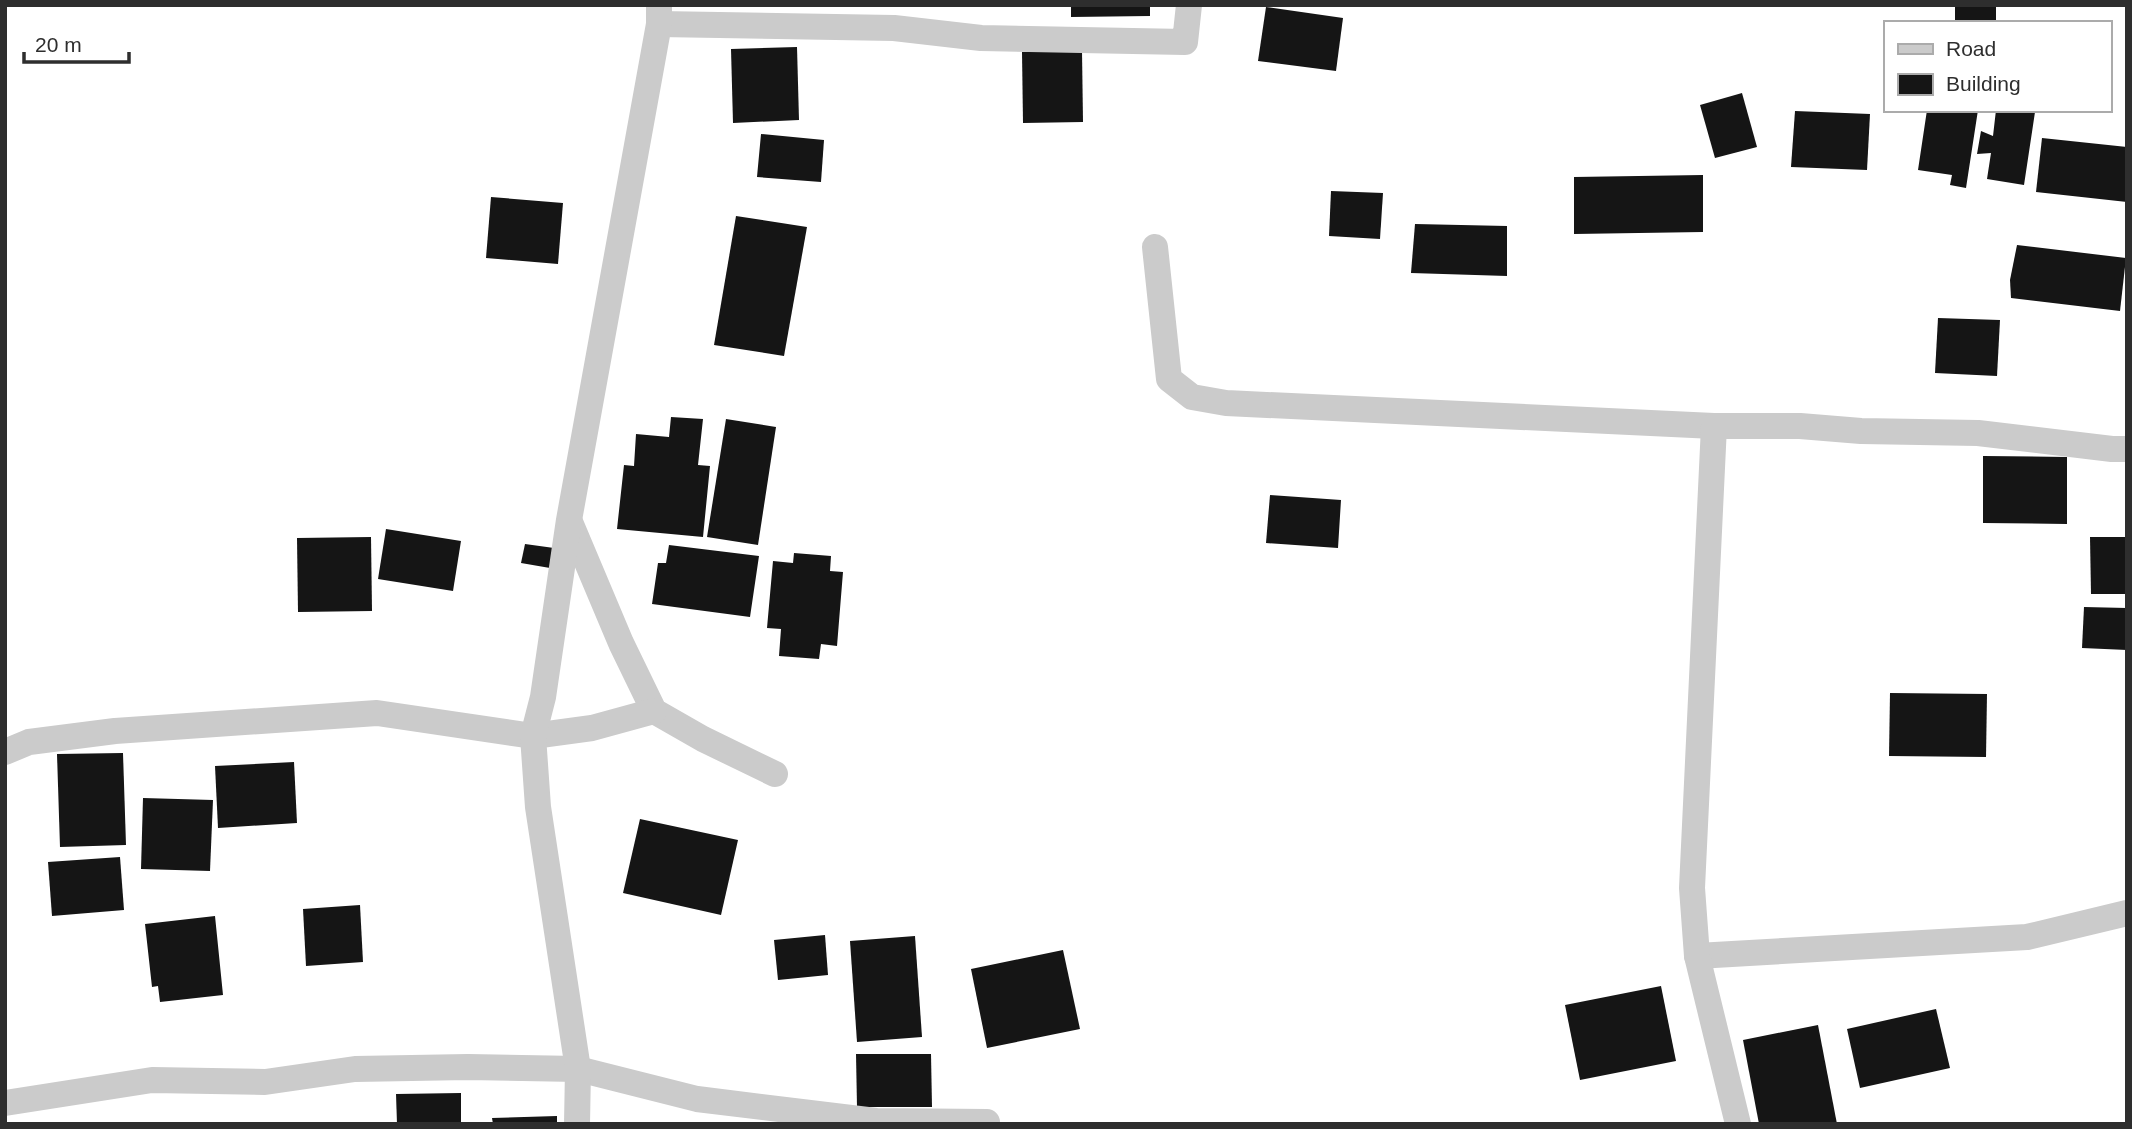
<svg xmlns="http://www.w3.org/2000/svg" width="2132" height="1129" font-family="Arial,sans-serif">
<style>
.building{fill:#151515}
.lines{fill:none;stroke-linecap:round;stroke-linejoin:round}
.minor{stroke:#cbcbcb;stroke-width:26}
</style>
<rect width="100%" height="100%" fill="#fff"/>
<g class="building">
<path d="M 1071,5 L 1150,5 L 1150,16 L 1071,17 Z"/>
<rect x="1955" y="5" width="41" height="18"/>
<path d="M 1266,7 L 1343,18 L 1336,71 L 1258,61 Z"/>
<path d="M 797,47 L 799,120 L 733,123 L 731,49 Z"/>
<path d="M 1082,51 L 1083,122 L 1023,123 L 1022,52 Z"/>
<path d="M 1742,93 L 1757,147 L 1715,158 L 1700,105 Z"/>
<path d="M 1927,110 L 1978,110 L 1966,188 L 1950,185 L 1952,175 L 1918,170 Z"/>
<path d="M 1996,110 L 2035,112 L 2024,185 L 1987,179 L 1991,153 L 1977,154 L 1981,131 L 1993,136 Z"/>
<path d="M 1795,111 L 1870,114 L 1867,170 L 1791,167 Z"/>
<path d="M 761,134 L 824,140 L 821,182 L 757,177 Z"/>
<path d="M 2042,138 L 2127,147 L 2127,202 L 2036,192 Z"/>
<path d="M 1703,175 L 1703,232 L 1574,234 L 1574,177 Z"/>
<path d="M 1331,191 L 1383,193 L 1380,239 L 1329,236 Z"/>
<path d="M 491,197 L 563,203 L 558,264 L 486,258 Z"/>
<path d="M 736,216 L 807,227 L 784,356 L 714,345 Z"/>
<path d="M 1415,224 L 1507,226 L 1507,276 L 1411,273 Z"/>
<path d="M 2017,245 L 2126,258 L 2120,311 L 2011,298 L 2010,280 Z"/>
<path d="M 1938,318 L 2000,320 L 1997,376 L 1935,373 Z"/>
<path d="M 671,417 L 703,419 L 698,465 L 710,466 L 703,537 L 617,529 L 624,465 L 634,466 L 636,434 L 669,437 Z"/>
<path d="M 726,419 L 776,427 L 758,545 L 707,537 Z"/>
<path d="M 1983,456 L 2067,457 L 2067,524 L 1983,523 Z"/>
<path d="M 1270,495 L 1341,500 L 1338,548 L 1266,543 Z"/>
<path d="M 386,529 L 461,541 L 453,591 L 378,579 Z"/>
<path d="M 371,537 L 372,611 L 298,612 L 297,538 Z"/>
<path d="M 2090,537 L 2127,537 L 2127,594 L 2091,594 Z"/>
<path d="M 525,544 L 554,548 L 550,568 L 521,563 Z"/>
<path d="M 669,545 L 759,556 L 750,617 L 652,604 L 658,563 L 666,563 Z"/>
<path d="M 794,553 L 831,556 L 830,571 L 843,572 L 837,646 L 821,644 L 819,659 L 779,656 L 781,629 L 767,628 L 773,561 L 793,563 Z"/>
<path d="M 2084,607 L 2127,608 L 2127,650 L 2082,648 Z"/>
<path d="M 1890,693 L 1987,694 L 1986,757 L 1889,756 Z"/>
<path d="M 123,753 L 126,845 L 60,847 L 57,754 Z"/>
<path d="M 294,762 L 297,823 L 218,828 L 215,766 Z"/>
<path d="M 143,798 L 213,800 L 210,871 L 141,869 Z"/>
<path d="M 640,819 L 738,840 L 721,915 L 623,893 Z"/>
<path d="M 120,857 L 124,910 L 52,916 L 48,862 Z"/>
<path d="M 360,905 L 363,962 L 306,966 L 303,909 Z"/>
<path d="M 215,916 L 223,995 L 160,1002 L 158,986 L 152,987 L 145,924 Z"/>
<path d="M 825,935 L 828,975 L 778,980 L 774,940 Z"/>
<path d="M 915,936 L 922,1037 L 857,1042 L 850,941 Z"/>
<path d="M 1063,950 L 1080,1029 L 987,1048 L 971,969 Z"/>
<path d="M 1661,986 L 1676,1061 L 1580,1080 L 1565,1005 Z"/>
<path d="M 1936,1009 L 1950,1068 L 1860,1088 L 1847,1029 Z"/>
<path d="M 1818,1025 L 1837,1124 L 1759,1124 L 1743,1040 Z"/>
<path d="M 856,1054 L 931,1054 L 932,1107 L 857,1107 Z"/>
<path d="M 461,1093 L 461,1124 L 397,1124 L 396,1094 Z"/>
<path d="M 557,1116 L 557,1124 L 493,1124 L 492,1118 Z"/>
</g>
<g class="lines">
<g class="minor">
<path d="M 659,24 L 894,28 L 981,38 L 1185,42 L 1189,5"/>
<path d="M 1155,247 L 1169,379 L 1192,397 L 1226,403 L 1714,426"/>
<path d="M 570,522 L 621,643 L 654,711 L 703,739 L 775,774"/>
<path d="M 5,752 L 29,742 L 115,731 L 377,713 L 533,736 L 592,728 L 654,711"/>
<path d="M 1697,956 L 2027,937 L 2127,913"/>
<path d="M 5,1103 L 152,1080 L 265,1082 L 355,1069 L 468,1067 L 578,1069 L 697,1099 L 876,1121 L 987,1122"/>
<path d="M 577,1124 L 578,1069 L 538,807 L 533,736 L 543,697 L 569,520 L 659,24 L 659,5"/>
<path d="M 1738,1124 L 1697,956 L 1692,888 L 1714,426 L 1800,426 L 1861,431 L 1978,433 L 2112,449 L 2127,449"/>
</g>
</g>
<rect width="2132" height="1129" fill="none" stroke="#2e2e2e" stroke-width="14"/>
<rect x="1884" y="21" width="228" height="91" fill="#ffffff" stroke="#ababab" stroke-width="2"/>
<rect x="1898" y="44" width="35" height="10" fill="#cbcbcb" stroke="#ababab" stroke-width="2"/>
<text x="1946" y="56" font-size="21" fill="#2e2e2e">Road</text>
<rect x="1898" y="74" width="35" height="21" fill="#151515" stroke="#ababab" stroke-width="2"/>
<text x="1946" y="91" font-size="21" fill="#2e2e2e">Building</text>
<path d="M24 52v10h105v-10" fill="none" stroke="#2e2e2e" stroke-width="3.5"/>
<text x="35" y="52" font-size="21" fill="#2e2e2e" stroke="#ffffff" stroke-width="5" paint-order="stroke">20 m</text>
</svg>
